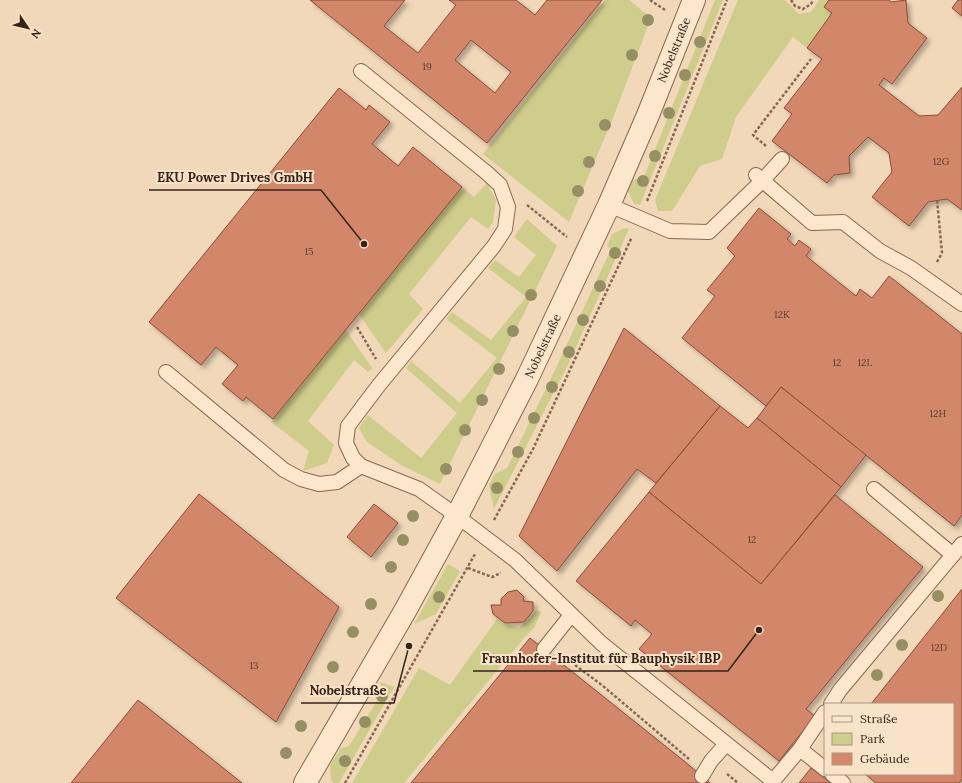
<svg xmlns="http://www.w3.org/2000/svg" width="962" height="783" font-family="Lora,serif">
<style>
.green{fill:#cfcd8c}
.building{fill:#d3876b;stroke:#894b36;fill-rule:evenodd;filter:url(#shadow)}
.lines{fill:none;stroke-linecap:round;stroke-linejoin:round}
.service-casing{stroke:#886752;stroke-width:16}
.tertiary-casing{stroke:#886752;stroke-width:24}
.path{stroke:#886752;stroke-width:2.5;stroke-dasharray:3 2;stroke-linecap:butt}
.service{stroke:#fce6cc;stroke-width:14}
.tertiary{stroke:#fce6cc;stroke-width:22}
.tree{fill:#978f64}
.labels{text-anchor:middle;stroke-width:4;stroke-linejoin:round;paint-order:stroke}
.number-label{font-size:10px;fill:#5d3c2e}
.street-label{font-size:12px;fill:#362319;stroke:#f8e3c9}
.leader{fill:none;stroke:#362319;stroke-width:1.5}
.callout-dot{fill:#362319;stroke:#f8e3c9;stroke-width:1.5}
.callout-label{font-size:13px;text-anchor:middle;font-weight:bold;fill:#362319;stroke:#f8e3c9;stroke-width:4;stroke-linejoin:round;paint-order:stroke}
</style>
<defs>
<filter id="shadow"><feDropShadow dx="3.5" dy="3.5" stdDeviation="2" flood-color="#0004"/></filter>
</defs>
<rect width="100%" height="100%" fill="#f1d8b9"/>
<g class="green">
<path d="M 605,0 L 629,0 L 651,18 L 613,118 L 569,222 L 483,154 Z"/>
<path d="M 715,0 L 723,0 L 640,205 L 634,204 L 628,191 L 633,180 L 644,177 Z"/>
<path d="M 738,0 L 785,0 L 799,14 L 811,12 L 819,0 L 829,0 L 824,7 L 832,13 L 807,48 L 793,37 L 736,117 L 722,159 L 700,166 L 672,211 L 658,211 L 655,200 Z"/>
<path d="M 487,183 L 496,200 L 493,222 L 488,229 L 471,217 L 409,294 L 423,309 L 386,353 L 359,314 L 462,187 L 474,197 Z"/>
<path d="M 527,219 L 557,246 L 440,484 L 401,465 L 367,442 L 359,428 L 368,415 L 421,458 L 457,413 L 406,368 L 411,361 L 460,403 L 497,358 L 446,319 L 452,312 L 491,340 L 526,297 L 488,268 L 495,260 L 519,277 L 536,255 L 514,237 Z"/>
<path d="M 625,228 L 629,229 L 569,363 L 494,509 L 489,485 L 495,474 L 507,468 L 555,370 L 611,249 L 607,246 L 612,234 Z"/>
<path d="M 346,330 L 372,368 L 368,372 L 354,360 L 308,421 L 334,445 L 327,463 L 303,471 L 309,451 L 271,422 Z"/>
<path d="M 448,564 L 460,571 L 436,614 L 414,624 Z"/>
<path d="M 537,610 L 541,612 L 534,628 L 524,638 L 404,783 L 352,783 L 419,668 L 450,685 L 497,619 L 503,623 L 519,628 Z"/>
<path d="M 380,682 L 394,687 L 339,783 L 334,783 L 331,780 L 330,765 L 341,748 L 349,746 L 383,691 Z"/>
</g>
<g class="building">
<path d="M 310,0 L 405,0 L 384,26 L 418,53 L 456,5 L 449,0 L 516,0 L 535,15 L 547,0 L 602,0 L 487,143 ZM 471,40 L 511,72 L 495,93 L 455,60 Z"/>
<path d="M 829,0 L 889,0 L 891,2 L 906,0 L 908,23 L 927,38 L 892,84 L 884,78 L 879,85 L 919,116 L 938,115 L 962,87 L 962,210 L 947,199 L 928,202 L 909,226 L 872,197 L 892,172 L 889,153 L 868,137 L 849,156 L 850,173 L 834,175 L 827,183 L 772,141 L 792,114 L 784,108 L 822,59 L 807,48 L 832,13 L 824,7 Z"/>
<path d="M 958,0 L 962,0 L 962,16 L 952,8 Z"/>
<path d="M 339,88 L 366,110 L 369,105 L 390,122 L 372,144 L 398,166 L 413,147 L 462,187 L 273,419 L 246,397 L 243,401 L 222,384 L 238,365 L 216,347 L 201,365 L 149,322 Z"/>
<path d="M 759,208 L 791,234 L 787,239 L 795,246 L 799,240 L 811,249 L 806,256 L 856,296 L 860,289 L 872,298 L 889,276 L 962,334 L 962,515 L 954,526 L 781,387 L 766,406 L 682,338 L 715,296 L 707,290 L 735,256 L 727,248 Z"/>
<path d="M 624,328 L 720,406 L 656,483 L 637,469 L 557,571 L 519,536 Z"/>
<path d="M 781,387 L 866,455 L 841,487 L 757,418 Z"/>
<path d="M 720,406 L 748,428 L 757,418 L 841,487 L 761,584 L 649,492 Z"/>
<path d="M 649,492 L 761,584 L 835,495 L 923,567 L 806,709 L 815,716 L 779,761 L 639,649 L 652,634 L 635,620 L 631,626 L 576,581 Z"/>
<path d="M 199,494 L 339,607 L 276,722 L 116,598 Z"/>
<path d="M 374,504 L 398,523 L 371,557 L 347,537 Z"/>
<path d="M 962,589 L 962,779 L 959,783 L 876,783 L 865,774 L 953,774 L 953,704 L 871,704 Z"/>
<path d="M 517,590 L 524,597 L 523,601 L 533,602 L 533,611 L 524,622 L 505,623 L 493,614 L 491,605 L 501,605 L 501,599 L 508,592 Z"/>
<path d="M 530,638 L 684,761 L 710,783 L 411,783 Z"/>
<path d="M 138,700 L 242,783 L 71,783 Z"/>
<path d="M 811,768 L 831,783 L 799,783 Z"/>
</g>
<g class="lines">
<g class="service-casing">
<g id="service">
<path d="M 361,71 L 487,173 L 500,185 L 508,207 L 505,229 L 494,246 L 379,385 L 348,426 L 346,443 L 353,458 L 361,466"/>
<path d="M 756,175 L 812,223 L 843,222 L 880,251 L 911,268 L 962,304"/>
<path d="M 609,205 L 670,231 L 709,232 L 762,181 L 782,159"/>
<path d="M 166,372 L 284,470 L 301,479 L 319,484 L 337,482 L 361,466 L 419,489 L 457,516 L 515,560 L 601,643 L 773,781 L 800,749 L 825,712"/>
<path d="M 874,489 L 953,555"/>
<path d="M 544,649 L 571,615"/>
<path d="M 831,704 L 840,690 L 962,544"/>
<path d="M 800,749 L 825,769"/>
<path d="M 832,774 L 843,783"/>
<path d="M 702,776 L 711,761 L 726,744"/>
</g>
</g>
<g class="tertiary-casing">
<path id="tertiary" d="M 305,783 L 405,611 L 457,516 L 527,379 L 609,205 L 648,115 L 694,0"/>
</g>
<g class="path">
<path d="M 650,0 L 665,10"/>
<path d="M 791,0 L 795,6 L 803,9 L 811,4 L 813,0"/>
<path d="M 766,146 L 753,135 L 811,59"/>
<path d="M 647,201 L 727,0"/>
<path d="M 527,205 L 567,237"/>
<path d="M 937,262 L 942,253 L 937,200"/>
<path d="M 357,327 L 376,359"/>
<path d="M 494,520 L 533,449 L 632,237"/>
<path d="M 468,568 L 492,577 L 501,573"/>
<path d="M 563,656 L 603,686 L 689,759"/>
<path d="M 727,774 L 738,783"/>
<path d="M 345,783 L 475,554"/>
</g>
<use href="#service" class="service"/>
<use href="#tertiary" class="tertiary"/>
</g>
<g class="tree">
<circle cx="648" cy="20" r="6"/>
<circle cx="700" cy="42" r="6"/>
<circle cx="632" cy="55" r="6"/>
<circle cx="685" cy="75" r="6"/>
<circle cx="669" cy="113" r="6"/>
<circle cx="605" cy="125" r="6"/>
<circle cx="655" cy="156" r="6"/>
<circle cx="589" cy="162" r="6"/>
<circle cx="643" cy="181" r="6"/>
<circle cx="578" cy="191" r="6"/>
<circle cx="615" cy="253" r="6"/>
<circle cx="600" cy="286" r="6"/>
<circle cx="531" cy="295" r="6"/>
<circle cx="583" cy="320" r="6"/>
<circle cx="513" cy="331" r="6"/>
<circle cx="569" cy="352" r="6"/>
<circle cx="499" cy="369" r="6"/>
<circle cx="552" cy="387" r="6"/>
<circle cx="482" cy="400" r="6"/>
<circle cx="534" cy="418" r="6"/>
<circle cx="465" cy="430" r="6"/>
<circle cx="518" cy="452" r="6"/>
<circle cx="446" cy="469" r="6"/>
<circle cx="497" cy="488" r="6"/>
<circle cx="413" cy="516" r="6"/>
<circle cx="403" cy="540" r="6"/>
<circle cx="391" cy="567" r="6"/>
<circle cx="938" cy="596" r="6"/>
<circle cx="439" cy="597" r="6"/>
<circle cx="371" cy="604" r="6"/>
<circle cx="353" cy="632" r="6"/>
<circle cx="902" cy="645" r="6"/>
<circle cx="333" cy="667" r="6"/>
<circle cx="877" cy="675" r="6"/>
<circle cx="382" cy="696" r="6"/>
<circle cx="365" cy="722" r="6"/>
<circle cx="301" cy="726" r="6"/>
<circle cx="286" cy="753" r="6"/>
<circle cx="345" cy="761" r="6"/>
</g>
<g class="labels">
<g class="number-label">
<text x="427" y="70">19</text>
<text x="941" y="165">12G</text>
<text x="309" y="255">15</text>
<text x="782" y="318">12K</text>
<text x="837" y="366">12</text>
<text x="865" y="366">12L</text>
<text x="938" y="417">12H</text>
<text x="752" y="543">12</text>
<text x="939" y="651">12D</text>
<text x="254" y="669">13</text>
</g>
<g class="street-label">
<text transform="translate(674 50) rotate(-68)" y="4">Nobelstraße</text>
<text transform="translate(543 346) rotate(-65)" y="4">Nobelstraße</text>
</g>
</g>
<path class="leader" d="M364 244L321 190H149M759 630L728 671H473M409 646L394 703H301"/>
<g class="callout-dot">
<circle cx="364" cy="244" r="4"/>
<circle cx="759" cy="630" r="4"/>
<circle cx="409" cy="646" r="4"/>
</g>
<g class="callout-label">
<text x="235" y="182">EKU Power Drives GmbH</text>
<text x="601" y="663">Fraunhofer-Institut für Bauphysik IBP</text>
<text x="348" y="695">Nobelstraße</text>
</g>
<rect x="824" y="703" width="130" height="72" fill="#f8e3c9" stroke="#aa9683"/>
<rect x="832" y="716" width="20" height="6" fill="#fce6cc" stroke="#aa9683"/>
<text x="860" y="723" font-size="12" fill="#362319">Straße</text>
<rect x="832" y="733" width="20" height="12" fill="#cfcd8c" stroke="#aa9683"/>
<text x="860" y="743" font-size="12" fill="#362319">Park</text>
<rect x="832" y="753" width="20" height="12" fill="#d3876b" stroke="#aa9683"/>
<text x="860" y="763" font-size="12" fill="#362319">Gebäude</text>
<g transform="translate(28 28) rotate(125)" stroke="#f8e3c9" stroke-width="3" paint-order="stroke">
<path d="M0-3L7 15L0 10L-7 15Z" fill="#362319"/>
<text y="-6" font-size="11" font-weight="bold" text-anchor="middle" fill="#362319">N</text>
</g>
</svg>
